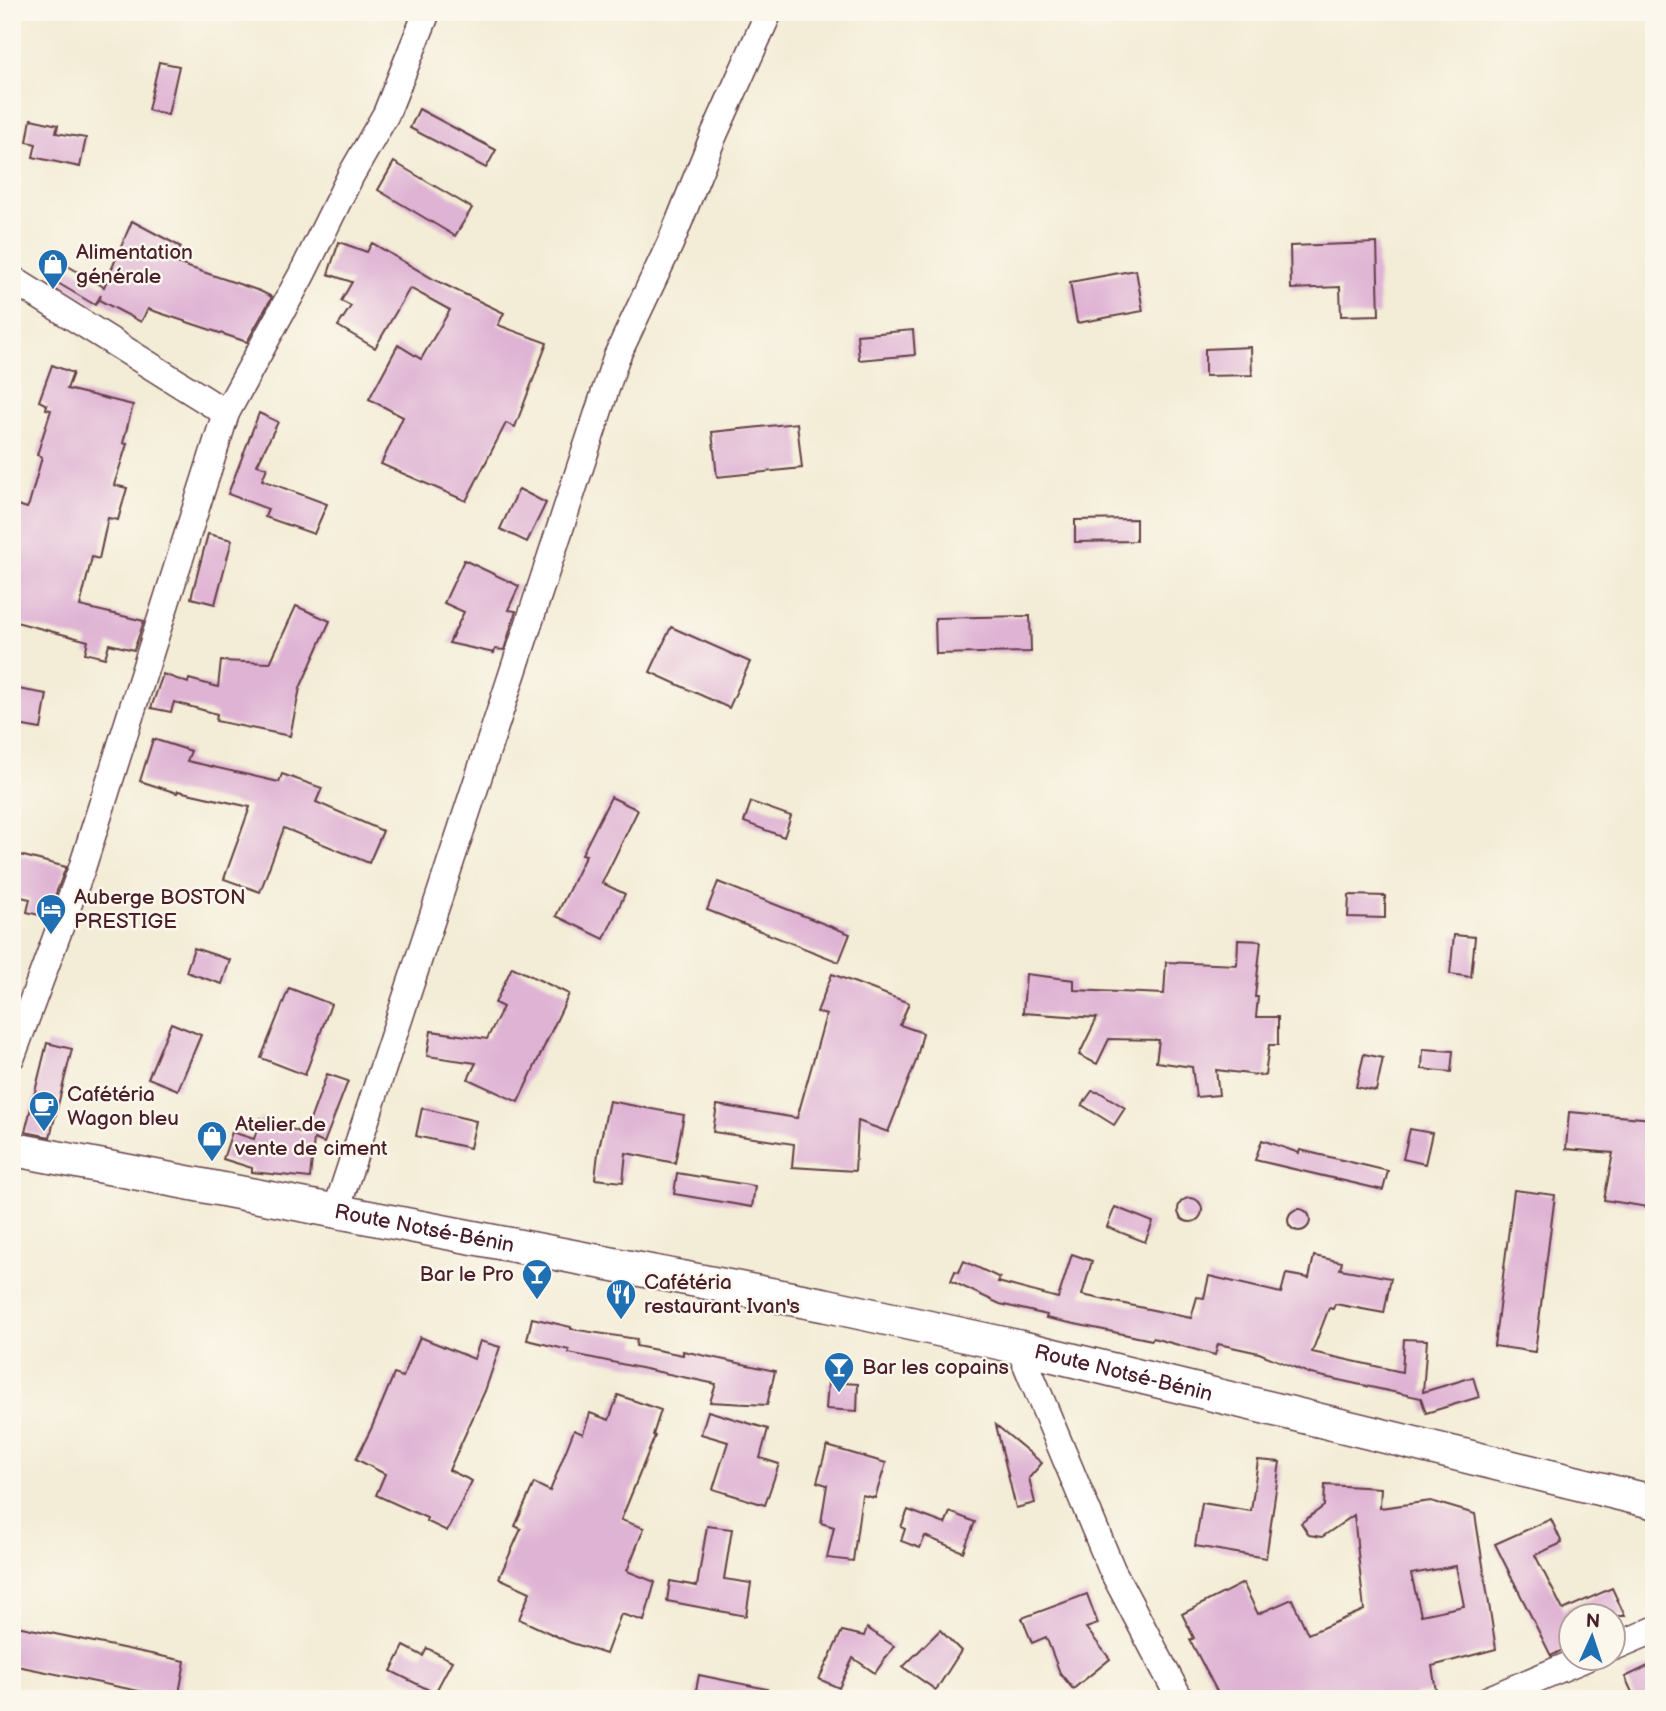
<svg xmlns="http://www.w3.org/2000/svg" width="1666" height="1711" font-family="'Balsamiq Sans',sans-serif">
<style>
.building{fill:#dfb3d4;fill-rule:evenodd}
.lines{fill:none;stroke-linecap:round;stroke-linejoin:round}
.minor-casing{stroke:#633e45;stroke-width:29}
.major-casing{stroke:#633e45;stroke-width:36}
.minor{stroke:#fff;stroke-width:26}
.major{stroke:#fff;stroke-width:33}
.labels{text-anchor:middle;stroke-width:5;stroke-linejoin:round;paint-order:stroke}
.poi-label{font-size:21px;fill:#4a1f2b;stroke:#fbf7ec;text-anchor:start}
.street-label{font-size:21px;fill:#4a1f2b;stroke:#fbf7ec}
</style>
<rect width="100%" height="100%" fill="#fbf7ec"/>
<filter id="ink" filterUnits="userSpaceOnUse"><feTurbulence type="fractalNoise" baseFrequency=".0143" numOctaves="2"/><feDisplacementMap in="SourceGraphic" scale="14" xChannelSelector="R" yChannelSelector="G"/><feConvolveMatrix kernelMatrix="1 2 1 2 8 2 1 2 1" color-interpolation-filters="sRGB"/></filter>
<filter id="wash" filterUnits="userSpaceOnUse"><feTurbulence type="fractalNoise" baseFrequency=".00686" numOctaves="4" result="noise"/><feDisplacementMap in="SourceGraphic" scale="28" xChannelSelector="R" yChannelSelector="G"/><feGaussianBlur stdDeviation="1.57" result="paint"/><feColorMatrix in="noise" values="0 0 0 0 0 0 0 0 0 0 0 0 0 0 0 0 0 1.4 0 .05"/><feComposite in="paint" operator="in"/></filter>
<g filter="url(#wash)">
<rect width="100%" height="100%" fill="#f3ecd6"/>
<g id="blocks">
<g class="building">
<path d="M 159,62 L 179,66 L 168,115 L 148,110 Z"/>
<path d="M 419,109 L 496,150 L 486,168 L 410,128 Z"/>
<path d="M 31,119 L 58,125 L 56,133 L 86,138 L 80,167 L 33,157 L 36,144 L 27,142 Z"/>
<path d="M 394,162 L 472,208 L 455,236 L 378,190 Z"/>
<path d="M 132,221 L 181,247 L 173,262 L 260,291 L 272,297 L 247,342 L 148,309 L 141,322 L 99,300 L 101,295 L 95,305 L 51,279 L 61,262 L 104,287 Z"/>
<path d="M 339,242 L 367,252 L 372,243 L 435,280 L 504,313 L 498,325 L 547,343 L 515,427 L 506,423 L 466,501 L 381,464 L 403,417 L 369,399 L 398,345 L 421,359 L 450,310 L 410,288 L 375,348 L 338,326 L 351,306 L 341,301 L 352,282 L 328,274 Z"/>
<path d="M 1377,243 L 1379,315 L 1341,316 L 1340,287 L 1291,289 L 1290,246 Z"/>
<path d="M 1136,270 L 1143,311 L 1077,323 L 1070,282 Z"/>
<path d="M 913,330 L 915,355 L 859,360 L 857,335 Z"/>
<path d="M 1251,347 L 1252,375 L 1205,376 L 1205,349 Z"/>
<path d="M 52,365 L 73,373 L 67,389 L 133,405 L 123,443 L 127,444 L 114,485 L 127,488 L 118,520 L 108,518 L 99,559 L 92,557 L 80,606 L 144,621 L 134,650 L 109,644 L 105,658 L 85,653 L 88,641 L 12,621 L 12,503 L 27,508 L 29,504 L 42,457 L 37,455 L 51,410 L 46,409 L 47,405 L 39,401 Z"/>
<path d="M 259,413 L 278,422 L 257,465 L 267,468 L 262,480 L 327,504 L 314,534 L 265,517 L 268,509 L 228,494 Z"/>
<path d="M 797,423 L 802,468 L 717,477 L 712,432 Z"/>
<path d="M 519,489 L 546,503 L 527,542 L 500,529 Z"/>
<path d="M 1136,519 L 1136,541 L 1075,542 L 1075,520 Z"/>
<path d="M 208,534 L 232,540 L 215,604 L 191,598 Z"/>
<path d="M 464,560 L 519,586 L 508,610 L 516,611 L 504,650 L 495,649 L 494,653 L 449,643 L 464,612 L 444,603 Z"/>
<path d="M 296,606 L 330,621 L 300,688 L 290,736 L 216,721 L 217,714 L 174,702 L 171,712 L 151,708 L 163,674 L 188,683 L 189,679 L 218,687 L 221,661 L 270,663 Z"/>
<path d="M 1030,616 L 1031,652 L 936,654 L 935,618 Z"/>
<path d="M 671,627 L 750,662 L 729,708 L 650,672 Z"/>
<path d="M 12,688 L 47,694 L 41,729 L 12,724 Z"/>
<path d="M 153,739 L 191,751 L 187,761 L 279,782 L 282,774 L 322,788 L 316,802 L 383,831 L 369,863 L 284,828 L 260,892 L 224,879 L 250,807 L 178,791 L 177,793 L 140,781 Z"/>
<path d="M 611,797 L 638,810 L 602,883 L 625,894 L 604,939 L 556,916 L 586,855 L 582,854 Z"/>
<path d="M 751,802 L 791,816 L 784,837 L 744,822 Z"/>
<path d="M 12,853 L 66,867 L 47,917 L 27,912 L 30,899 L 12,895 Z"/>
<path d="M 718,882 L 850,934 L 839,962 L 707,910 Z"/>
<path d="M 1349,895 L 1385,896 L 1385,918 L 1348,917 Z"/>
<path d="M 1454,935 L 1475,937 L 1471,977 L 1450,974 Z"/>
<path d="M 1238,940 L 1261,941 L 1255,997 L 1258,997 L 1256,1017 L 1278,1017 L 1278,1045 L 1269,1045 L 1265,1076 L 1216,1070 L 1219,1095 L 1196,1097 L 1192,1067 L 1156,1062 L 1159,1040 L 1109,1039 L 1097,1064 L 1079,1055 L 1097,1018 L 1023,1013 L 1026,974 L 1074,980 L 1074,990 L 1164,994 L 1166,962 L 1237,965 Z"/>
<path d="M 194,948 L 230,960 L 222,984 L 186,972 Z"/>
<path d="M 512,967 L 569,994 L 518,1102 L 468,1079 L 476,1063 L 427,1056 L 431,1031 L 487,1039 L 503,1007 L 495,1003 Z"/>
<path d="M 832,974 L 909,1003 L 900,1025 L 923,1033 L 916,1061 L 888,1132 L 858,1121 L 855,1171 L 792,1167 L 794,1144 L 713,1132 L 717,1105 L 797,1118 L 826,1015 L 817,1012 Z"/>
<path d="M 289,988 L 331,1004 L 305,1075 L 261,1058 Z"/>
<path d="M 171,1023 L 201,1035 L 178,1090 L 148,1078 Z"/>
<path d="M 47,1043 L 72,1049 L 50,1137 L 25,1132 Z"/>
<path d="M 1423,1049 L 1453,1051 L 1451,1072 L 1422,1069 Z"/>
<path d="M 1364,1054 L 1383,1058 L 1376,1091 L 1356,1087 Z"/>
<path d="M 327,1074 L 348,1081 L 324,1143 L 314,1139 L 310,1178 L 252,1172 L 252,1168 L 223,1159 L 232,1132 L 254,1139 L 261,1118 L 305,1134 Z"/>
<path d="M 1092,1091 L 1101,1093 L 1125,1108 L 1114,1125 L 1082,1105 Z"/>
<path d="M 609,1101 L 684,1115 L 675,1163 L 626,1153 L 623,1182 L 595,1179 L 598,1153 Z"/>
<path d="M 422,1108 L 476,1121 L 470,1148 L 416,1136 Z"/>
<path d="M 1569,1112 L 1654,1119 L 1654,1208 L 1604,1200 L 1613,1153 L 1566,1149 Z"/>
<path d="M 1410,1129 L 1432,1133 L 1425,1164 L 1403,1159 Z"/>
<path d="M 1262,1140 L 1299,1153 L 1300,1150 L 1388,1171 L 1383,1190 L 1255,1160 Z"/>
<path d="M 677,1173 L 755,1186 L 752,1207 L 674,1194 Z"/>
<path d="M 1514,1190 L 1555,1195 L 1535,1352 L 1494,1346 Z"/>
<circle cx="1190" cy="1210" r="12"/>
<path d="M 1115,1207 L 1153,1222 L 1145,1242 L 1107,1227 Z"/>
<circle cx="1299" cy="1220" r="11"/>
<path d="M 1072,1254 L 1092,1261 L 1082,1295 L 1191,1318 L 1197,1297 L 1204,1298 L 1209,1276 L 1281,1293 L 1286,1274 L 1309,1278 L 1314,1256 L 1342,1262 L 1340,1269 L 1391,1278 L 1384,1313 L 1335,1304 L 1333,1309 L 1329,1308 L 1312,1352 L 1402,1372 L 1404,1339 L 1427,1340 L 1423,1392 L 1473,1377 L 1479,1397 L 1426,1413 L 1421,1398 L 1311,1374 L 1259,1353 L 1218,1344 L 1215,1355 L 1153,1338 L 1152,1340 L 1046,1318 L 1047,1315 L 1000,1304 L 951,1281 L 955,1271 L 959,1272 L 964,1261 L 1000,1278 L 998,1282 L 1058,1298 Z"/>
<path d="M 532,1318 L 571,1327 L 571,1329 L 637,1339 L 636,1346 L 683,1355 L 683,1351 L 775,1371 L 767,1405 L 710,1402 L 716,1384 L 569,1353 L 569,1350 L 527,1340 Z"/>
<path d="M 420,1337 L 474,1359 L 480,1341 L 500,1347 L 485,1391 L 449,1470 L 472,1481 L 447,1531 L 426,1521 L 427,1518 L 376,1495 L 385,1474 L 356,1459 L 372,1427 L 394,1374 L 403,1377 Z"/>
<path d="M 828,1382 L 858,1384 L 857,1411 L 826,1409 Z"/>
<path d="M 618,1395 L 661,1410 L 653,1435 L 655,1436 L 621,1520 L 644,1528 L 627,1571 L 655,1582 L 644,1621 L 621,1614 L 606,1654 L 569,1642 L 519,1619 L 530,1592 L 499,1578 L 521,1529 L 515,1526 L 534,1483 L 550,1491 L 574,1430 L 583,1434 L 590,1413 L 609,1420 Z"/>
<path d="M 708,1411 L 768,1429 L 760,1458 L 779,1464 L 765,1505 L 713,1489 L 728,1442 L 701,1434 Z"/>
<path d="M 996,1425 L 1042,1463 L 1029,1478 L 1035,1503 L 1016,1508 Z"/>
<path d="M 827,1446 L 886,1463 L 875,1498 L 862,1495 L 853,1561 L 827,1558 L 834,1527 L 821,1523 L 827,1485 L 817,1482 Z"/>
<path d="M 1258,1460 L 1280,1462 L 1266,1558 L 1195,1546 L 1202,1503 L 1251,1511 Z"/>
<path d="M 1325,1485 L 1381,1488 L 1380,1508 L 1431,1501 L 1475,1514 L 1496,1649 L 1432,1666 L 1436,1691 L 1415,1694 L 1416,1699 L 1221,1699 L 1190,1640 L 1194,1638 L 1182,1614 L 1243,1583 L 1258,1614 L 1292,1599 L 1308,1634 L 1364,1610 L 1354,1515 L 1322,1537 L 1309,1535 L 1301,1523 L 1324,1506 ZM 1456,1566 L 1464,1606 L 1421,1615 L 1411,1574 Z"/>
<path d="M 908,1510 L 945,1524 L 950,1512 L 975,1522 L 963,1552 L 925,1536 L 920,1548 L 901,1541 L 905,1529 L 901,1527 Z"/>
<path d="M 1551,1519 L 1562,1543 L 1535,1555 L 1563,1610 L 1612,1588 L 1625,1616 L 1572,1616 L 1572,1645 L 1551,1656 L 1495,1544 Z"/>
<path d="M 707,1526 L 732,1529 L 724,1579 L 751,1583 L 746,1616 L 667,1601 L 670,1581 L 697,1586 Z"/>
<path d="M 1087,1594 L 1098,1624 L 1086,1628 L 1110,1659 L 1073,1689 L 1060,1673 L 1046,1637 L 1032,1643 L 1022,1618 Z"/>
<path d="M 12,1625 L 185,1661 L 178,1699 L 12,1665 Z"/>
<path d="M 867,1628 L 894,1646 L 875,1673 L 853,1658 L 839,1688 L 819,1679 L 842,1631 L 864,1636 Z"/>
<path d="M 940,1630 L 961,1651 L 936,1690 L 903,1667 Z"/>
<path d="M 404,1646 L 423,1656 L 427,1648 L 452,1661 L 435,1693 L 391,1671 Z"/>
<path d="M 1648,1666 L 1654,1678 L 1654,1699 L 1635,1699 L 1625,1677 Z"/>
<path d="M 699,1675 L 767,1689 L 766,1699 L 716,1699 L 695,1695 Z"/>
</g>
</g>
</g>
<g filter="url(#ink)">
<use href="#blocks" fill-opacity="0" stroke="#633e45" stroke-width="2"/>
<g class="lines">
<g class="minor-casing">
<g id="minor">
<path d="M 12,279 L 226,413"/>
<path d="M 12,1056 L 82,868 L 226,413 L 302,274 L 351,175 L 386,114 L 427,12"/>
<path d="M 336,1211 L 616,358 L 670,244 L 713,137 L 769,12"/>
<path d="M 1019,1347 L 1112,1570 L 1180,1699"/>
<path d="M 1614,1647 L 1654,1630"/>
<path d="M 1489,1699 L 1586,1658"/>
</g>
</g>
<g class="major-casing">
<g id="major">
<path id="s1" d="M 12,1149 L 825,1305 L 1019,1347 L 1654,1502"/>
</g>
</g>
<use href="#minor" class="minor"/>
<use href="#major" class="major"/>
</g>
</g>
<defs>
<g id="shop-pin" transform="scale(1.575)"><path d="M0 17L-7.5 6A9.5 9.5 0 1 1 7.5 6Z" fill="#1f6fb2" stroke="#fbf7ec"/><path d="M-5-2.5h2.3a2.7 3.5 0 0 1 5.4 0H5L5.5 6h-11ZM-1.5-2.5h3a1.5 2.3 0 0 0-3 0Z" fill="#fff"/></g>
<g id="hotel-pin" transform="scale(1.575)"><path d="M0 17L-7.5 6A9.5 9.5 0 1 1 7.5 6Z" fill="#1f6fb2" stroke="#fbf7ec"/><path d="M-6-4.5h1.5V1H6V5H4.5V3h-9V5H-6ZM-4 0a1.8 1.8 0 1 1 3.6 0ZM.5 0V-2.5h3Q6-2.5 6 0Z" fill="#fff"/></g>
<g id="cafe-pin" transform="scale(1.575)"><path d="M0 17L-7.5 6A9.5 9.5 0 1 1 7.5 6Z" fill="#1f6fb2" stroke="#fbf7ec"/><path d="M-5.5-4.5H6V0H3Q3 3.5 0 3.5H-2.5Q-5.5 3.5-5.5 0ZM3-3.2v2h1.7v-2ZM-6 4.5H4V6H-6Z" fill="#fff"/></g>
<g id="bar-pin" transform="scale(1.575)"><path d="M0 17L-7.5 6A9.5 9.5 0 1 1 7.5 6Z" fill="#1f6fb2" stroke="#fbf7ec"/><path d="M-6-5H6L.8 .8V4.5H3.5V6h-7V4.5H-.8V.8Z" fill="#fff"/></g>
<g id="restaurant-pin" transform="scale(1.575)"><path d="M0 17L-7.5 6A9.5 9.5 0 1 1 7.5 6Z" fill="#1f6fb2" stroke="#fbf7ec"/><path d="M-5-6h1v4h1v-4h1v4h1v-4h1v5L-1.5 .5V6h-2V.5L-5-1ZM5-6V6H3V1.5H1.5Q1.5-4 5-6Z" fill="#fff"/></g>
</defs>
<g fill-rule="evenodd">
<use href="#shop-pin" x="53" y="264"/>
<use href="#hotel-pin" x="51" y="909"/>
<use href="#cafe-pin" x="44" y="1106"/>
<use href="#shop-pin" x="212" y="1136"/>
<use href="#bar-pin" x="537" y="1274"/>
<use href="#restaurant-pin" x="621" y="1294"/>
<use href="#bar-pin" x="839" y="1367"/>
</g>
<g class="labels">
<g class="poi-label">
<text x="76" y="259">Alimentation<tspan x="76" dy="24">générale</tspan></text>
<text x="74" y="904">Auberge BOSTON<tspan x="74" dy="24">PRESTIGE</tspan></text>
<text x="67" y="1101">Cafétéria<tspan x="67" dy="24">Wagon bleu</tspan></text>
<text x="235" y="1131">Atelier de<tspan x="235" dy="24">vente de ciment</tspan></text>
<text x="514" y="1281" text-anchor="end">Bar le Pro</text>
<text x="644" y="1289">Cafétéria<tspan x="644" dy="24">restaurant Ivan's</tspan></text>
<text x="862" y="1374">Bar les copains</text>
</g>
<g class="street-label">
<text dy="7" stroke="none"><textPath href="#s1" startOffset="420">Route Notsé-Bénin</textPath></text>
<text dy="7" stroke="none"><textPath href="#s1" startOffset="1134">Route Notsé-Bénin</textPath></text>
</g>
</g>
<rect width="1666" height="1711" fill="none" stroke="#fbf7ec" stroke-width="42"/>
<g transform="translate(1592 1637) rotate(3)"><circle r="33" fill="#fbf7ec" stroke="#b4a19f" stroke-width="2"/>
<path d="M0-5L12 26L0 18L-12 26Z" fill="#1f6fb2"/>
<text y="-10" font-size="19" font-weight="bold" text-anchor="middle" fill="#4a1f2b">N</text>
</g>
</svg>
